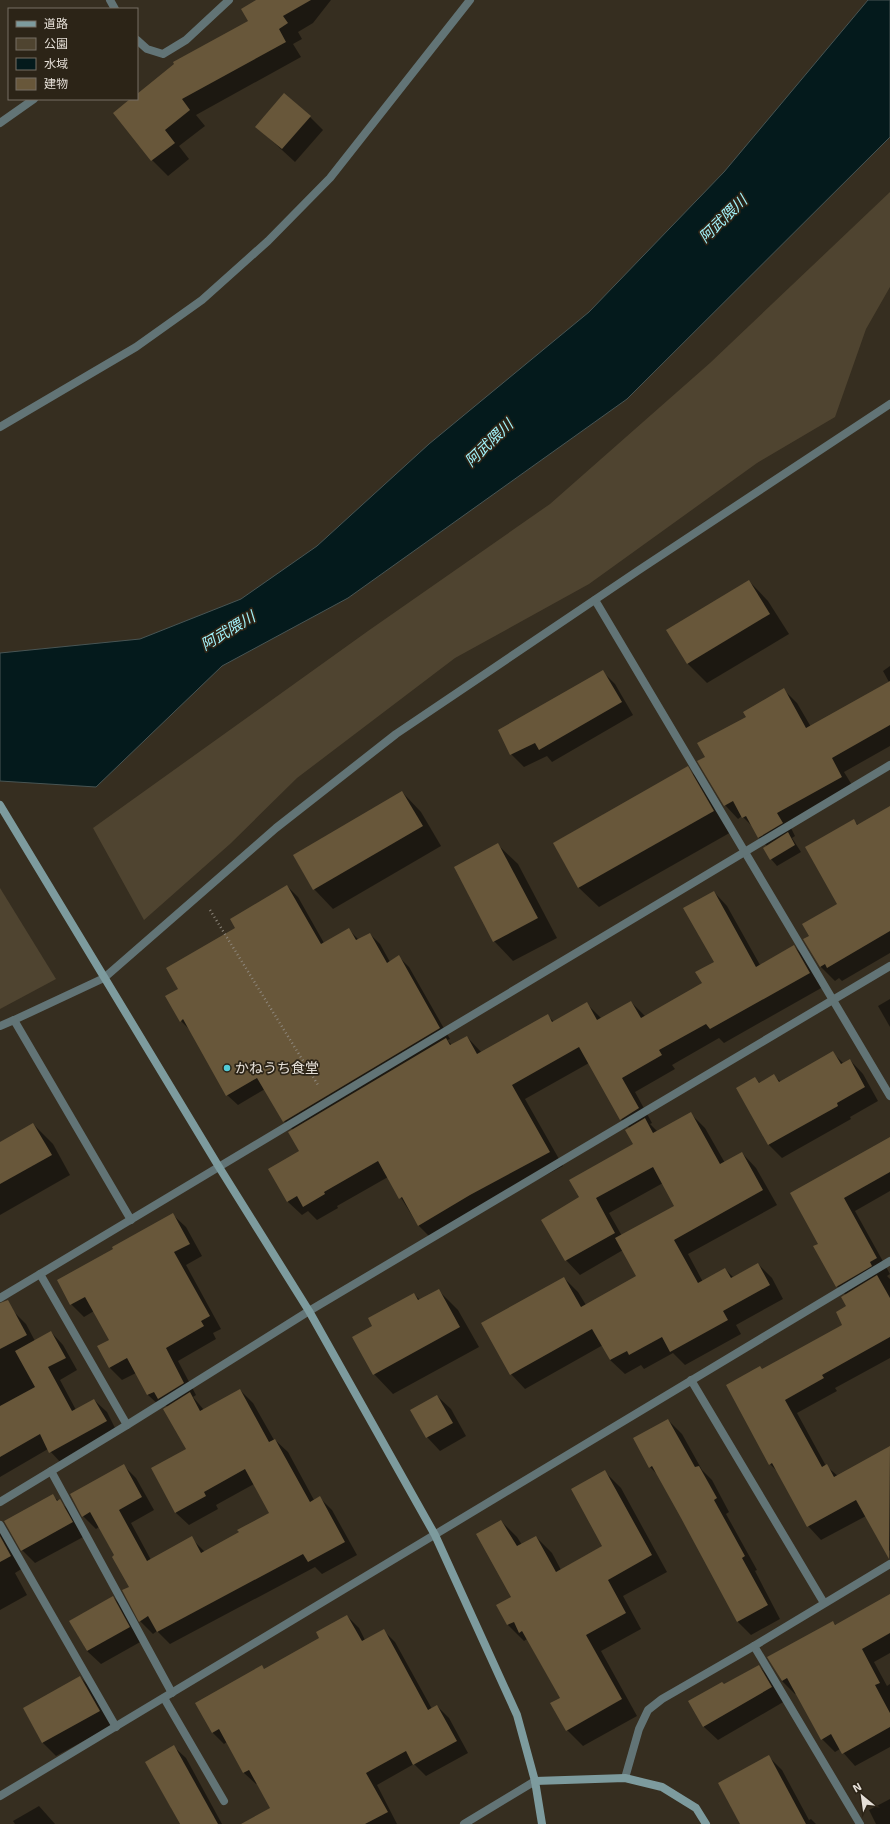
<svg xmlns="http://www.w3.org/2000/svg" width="890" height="1824" font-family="'Exo 2','Noto Sans JP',sans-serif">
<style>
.green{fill:#4f4430}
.water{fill:#041a1c;stroke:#485554}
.shadow{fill:#0007;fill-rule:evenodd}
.building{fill:#68573a}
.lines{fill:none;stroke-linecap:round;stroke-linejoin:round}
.path{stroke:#8d867b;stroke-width:2.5;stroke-dasharray:1 3;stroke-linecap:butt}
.street{stroke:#627476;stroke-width:8}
.secondary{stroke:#7d9b9e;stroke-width:8}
.poi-dot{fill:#52cbd7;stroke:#2c2417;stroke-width:1.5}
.labels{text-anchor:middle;stroke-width:3.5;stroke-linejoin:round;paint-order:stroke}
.poi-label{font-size:14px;fill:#e5dfd7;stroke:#2c2417;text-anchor:start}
.water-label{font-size:15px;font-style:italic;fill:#a3f3fb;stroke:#2c2417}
</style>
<rect width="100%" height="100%" fill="#362e20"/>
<g class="green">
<path d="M 890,192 L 890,287 L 866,329 L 835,417 L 757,463 L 589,584 L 455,658 L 297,778 L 230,844 L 144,920 L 93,828 L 368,631 L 550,504 L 710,363 Z"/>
<path d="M 0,888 L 56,979 L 0,1009 Z"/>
</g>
<path class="water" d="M 868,0 L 890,0 L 890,137 L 627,399 L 348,598 L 222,666 L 96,787 L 0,781 L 0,653 L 140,639 L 241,599 L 317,546 L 429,444 L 589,312 L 724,172 Z"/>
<g class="shadow">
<path d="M 258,0 L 331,0 L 313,23 L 298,32 L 302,39 L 293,44 L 301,57 L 196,115 L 205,126 L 179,146 L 189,159 L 168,176 L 152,160 L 115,113 L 132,99 L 137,99 L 137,95 L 249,21 Z"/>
<path d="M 310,117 L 323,130 L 295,162 L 257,127 Z"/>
<path d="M 749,581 L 768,601 L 789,634 L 707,683 L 687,663 Z"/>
<path d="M 890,666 L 890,746 L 844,772 L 855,790 L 790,826 L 795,836 L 792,838 L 801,852 L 777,866 L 771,859 L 767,846 L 758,837 L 753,827 L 742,816 L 738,819 L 725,805 L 706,757 L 747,717 L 784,690 L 797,703 L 811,727 L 889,682 L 883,671 Z"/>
<path d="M 603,672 L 615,684 L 633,715 L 552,762 L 547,756 L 524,767 L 511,754 Z"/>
<path d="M 687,768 L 707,787 L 733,831 L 599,907 L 579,888 L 554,843 Z"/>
<path d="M 402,792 L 421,812 L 441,846 L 333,909 L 314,889 Z"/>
<path d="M 890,807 L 890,953 L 842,981 L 839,978 L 835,981 L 821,967 L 805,940 L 810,936 L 838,904 L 854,821 L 858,825 Z"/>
<path d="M 498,845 L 518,864 L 557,938 L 513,961 L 494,941 Z"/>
<path d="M 287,886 L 298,897 L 324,943 L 349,930 L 359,940 L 370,934 L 380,944 L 390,962 L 399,957 L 409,967 L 450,1039 L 447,1040 L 452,1045 L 467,1037 L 482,1053 L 548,1016 L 554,1022 L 587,1004 L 602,1019 L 631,1002 L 646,1017 L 703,984 L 715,962 L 714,892 L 727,906 L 760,965 L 794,946 L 807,960 L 823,987 L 724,1043 L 719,1038 L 672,1065 L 675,1069 L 635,1092 L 652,1123 L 650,1124 L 658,1132 L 691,1114 L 705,1128 L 725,1163 L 742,1153 L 756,1168 L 777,1205 L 688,1254 L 703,1282 L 725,1269 L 733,1277 L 758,1264 L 772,1278 L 783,1299 L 736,1325 L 741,1334 L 685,1365 L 673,1353 L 644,1369 L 641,1365 L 625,1374 L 610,1360 L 603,1345 L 525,1389 L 511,1374 L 564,1278 L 578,1292 L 586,1305 L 638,1277 L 623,1250 L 580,1275 L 566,1260 L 580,1198 L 635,1144 L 630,1128 L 621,1119 L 589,1063 L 525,1099 L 563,1166 L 484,1208 L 432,1239 L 418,1225 L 388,1177 L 337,1206 L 338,1208 L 317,1220 L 308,1211 L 302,1215 L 288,1202 L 270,1169 L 300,1152 L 293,1130 L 284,1121 L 265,1089 L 238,1105 L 227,1095 L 191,1031 L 181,1021 L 179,989 L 236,929 ZM 663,1183 L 676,1206 L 622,1236 L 609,1213 Z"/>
<path d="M 890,999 L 890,1027 L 878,1006 Z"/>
<path d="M 833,1053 L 844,1064 L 850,1060 L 863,1074 L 878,1101 L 850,1117 L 851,1119 L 782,1158 L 768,1144 L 755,1078 L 760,1083 L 774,1076 L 781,1082 Z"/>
<path d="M 33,1124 L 53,1144 L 70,1175 L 0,1215 L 0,1143 Z"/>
<path d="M 890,1138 L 890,1191 L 855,1211 L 890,1274 L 887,1276 L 890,1279 L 890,1358 L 835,1388 L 837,1391 L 797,1413 L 826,1466 L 838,1476 L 890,1448 L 890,1551 L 880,1542 L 866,1516 L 821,1540 L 808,1526 L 779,1473 L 770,1464 L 727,1385 L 762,1370 L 844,1325 L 848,1307 L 846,1295 L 837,1286 L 819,1244 L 791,1194 Z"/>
<path d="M 173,1215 L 186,1227 L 202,1256 L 186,1265 L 221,1329 L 213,1333 L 216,1339 L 178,1361 L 196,1395 L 193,1397 L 204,1410 L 240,1390 L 253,1403 L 274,1440 L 275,1440 L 288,1452 L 314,1500 L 319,1497 L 332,1510 L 357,1555 L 322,1574 L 315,1567 L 170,1644 L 157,1631 L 153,1634 L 140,1621 L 130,1587 L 115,1556 L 99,1527 L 96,1529 L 83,1516 L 123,1465 L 136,1478 L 154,1510 L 131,1523 L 151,1560 L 191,1538 L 205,1552 L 240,1533 L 270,1513 L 254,1484 L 216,1505 L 218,1509 L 189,1525 L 176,1513 L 152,1469 L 187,1449 L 168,1407 L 165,1405 L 161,1407 L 148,1395 L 136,1373 L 122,1380 L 110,1368 L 98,1347 L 110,1340 L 94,1311 L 84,1317 L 71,1304 Z"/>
<path d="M 438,1290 L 458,1310 L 479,1347 L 393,1394 L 374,1374 L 374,1326 L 414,1294 L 420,1300 Z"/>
<path d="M 14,1312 L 26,1324 L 35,1341 L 51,1332 L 63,1345 L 77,1370 L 60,1380 L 76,1410 L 94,1400 L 107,1412 L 118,1434 L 63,1465 L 48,1449 L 0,1477 L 0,1319 Z"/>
<path d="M 437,1396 L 451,1409 L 466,1436 L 440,1451 L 427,1437 Z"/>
<path d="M 668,1420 L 682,1434 L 702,1470 L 712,1480 L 729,1512 L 726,1514 L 757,1570 L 755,1571 L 780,1619 L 751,1635 L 738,1622 L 659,1476 L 650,1467 Z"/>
<path d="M 605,1472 L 621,1488 L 667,1572 L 623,1596 L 641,1629 L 601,1651 L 637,1716 L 583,1746 L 567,1730 L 561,1699 L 527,1639 L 524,1641 L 508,1625 L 497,1606 L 512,1597 L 501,1521 L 517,1537 L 522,1545 L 536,1537 L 552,1553 L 561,1570 L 603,1546 Z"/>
<path d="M 53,1496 L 73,1514 L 85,1536 L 35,1563 L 22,1550 Z"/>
<path d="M 0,1529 L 23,1568 L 15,1573 L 27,1595 L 0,1610 Z"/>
<path d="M 890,1596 L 890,1653 L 874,1662 L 887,1686 L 890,1684 L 890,1747 L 855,1766 L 840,1749 L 835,1752 L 822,1739 L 797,1693 L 795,1694 L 782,1681 L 768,1657 L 833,1622 L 836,1625 Z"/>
<path d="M 113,1597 L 126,1610 L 142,1641 L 101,1664 L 87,1651 L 70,1621 Z"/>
<path d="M 347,1616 L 359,1628 L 365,1640 L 383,1630 L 395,1642 L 432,1709 L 437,1706 L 449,1718 L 468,1753 L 426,1776 L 414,1764 L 377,1785 L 397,1824 L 243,1824 L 271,1808 L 257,1784 L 256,1784 L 244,1773 L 227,1742 L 224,1744 L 212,1732 L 262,1667 L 265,1670 L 321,1639 Z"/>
<path d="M 759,1666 L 772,1680 L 785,1701 L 718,1740 L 704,1727 L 690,1702 Z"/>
<path d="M 80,1677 L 94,1691 L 113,1725 L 56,1756 L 43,1743 L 24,1709 Z"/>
<path d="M 174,1747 L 186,1758 L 222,1824 L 180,1824 L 146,1762 Z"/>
<path d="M 769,1757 L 782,1770 L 809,1820 L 811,1819 L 816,1824 L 742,1824 Z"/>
<path d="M 890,1799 L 890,1824 L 876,1824 L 869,1810 Z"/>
<path d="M 39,1806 L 55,1824 L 15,1824 L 13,1821 Z"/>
</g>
<g class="building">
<path d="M 256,0 L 311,0 L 283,16 L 288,23 L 279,29 L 286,42 L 182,99 L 190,110 L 165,130 L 175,143 L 151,161 L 113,113 L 130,99 L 137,99 L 137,94 L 174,64 L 173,62 L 248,21 L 241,9 Z"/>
<path d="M 284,93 L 311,116 L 282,149 L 255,127 Z"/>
<path d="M 749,580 L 770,614 L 687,664 L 666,630 Z"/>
<path d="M 603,670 L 622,702 L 539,750 L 535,743 L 510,755 L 498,730 Z"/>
<path d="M 890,681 L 890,725 L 832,758 L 842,777 L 777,813 L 783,823 L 758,838 L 746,816 L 742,818 L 733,801 L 724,806 L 697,761 L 705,757 L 697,743 L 746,717 L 743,712 L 784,688 L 806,728 Z"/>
<path d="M 688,766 L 714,811 L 578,888 L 553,843 Z"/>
<path d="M 402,791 L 423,826 L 313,890 L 293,855 Z"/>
<path d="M 890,806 L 890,931 L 827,968 L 825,964 L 820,967 L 803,939 L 809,936 L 802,924 L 837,904 L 805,847 L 854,819 L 857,825 Z"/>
<path d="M 788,832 L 795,845 L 770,860 L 763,848 Z"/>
<path d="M 498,843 L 538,918 L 493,942 L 454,867 Z"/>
<path d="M 287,885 L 321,944 L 349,928 L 356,940 L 370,933 L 387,963 L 399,955 L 440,1028 L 283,1122 L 257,1078 L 226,1096 L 183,1019 L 180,1022 L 165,996 L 178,989 L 166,968 L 235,928 L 230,919 Z"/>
<path d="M 714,891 L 756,967 L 794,945 L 810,973 L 710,1029 L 706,1024 L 659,1050 L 662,1055 L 622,1078 L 639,1108 L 620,1120 L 579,1047 L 512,1085 L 550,1152 L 470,1195 L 418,1226 L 402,1197 L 399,1199 L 378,1161 L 324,1192 L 325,1194 L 303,1207 L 297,1196 L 287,1202 L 268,1169 L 299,1151 L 288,1132 L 446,1038 L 450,1045 L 467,1036 L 477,1054 L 548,1014 L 552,1022 L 587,1002 L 597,1020 L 631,1001 L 641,1018 L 702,983 L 695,972 L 714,962 L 683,908 Z"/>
<path d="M 833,1051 L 841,1064 L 850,1059 L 865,1087 L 837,1103 L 838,1106 L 768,1145 L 736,1088 L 755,1077 L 759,1083 L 774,1074 L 779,1082 Z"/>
<path d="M 691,1112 L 720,1164 L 742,1152 L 763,1190 L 674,1240 L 698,1283 L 725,1268 L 731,1278 L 758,1263 L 770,1285 L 723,1311 L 728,1320 L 670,1352 L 662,1337 L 629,1355 L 627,1351 L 610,1360 L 592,1329 L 510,1375 L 481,1323 L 564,1277 L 581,1307 L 636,1276 L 615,1238 L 674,1206 L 653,1167 L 596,1198 L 615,1233 L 565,1261 L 541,1220 L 579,1197 L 569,1180 L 633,1144 L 625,1130 L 645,1118 L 653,1133 Z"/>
<path d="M 33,1123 L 52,1155 L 0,1184 L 0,1142 Z"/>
<path d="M 890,1137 L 890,1172 L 844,1198 L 877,1258 L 870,1262 L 872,1266 L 836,1287 L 813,1246 L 818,1244 L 790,1193 Z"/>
<path d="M 173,1213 L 190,1244 L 174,1252 L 210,1316 L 201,1321 L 204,1326 L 166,1348 L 184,1383 L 158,1399 L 154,1392 L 147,1395 L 127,1358 L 109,1368 L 97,1346 L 109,1340 L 85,1297 L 70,1305 L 57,1280 L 113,1249 L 112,1247 Z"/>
<path d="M 877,1275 L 890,1298 L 890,1337 L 822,1375 L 824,1378 L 785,1400 L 822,1467 L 827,1464 L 834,1477 L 890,1446 L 889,1559 L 856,1500 L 807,1527 L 772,1463 L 769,1465 L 726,1385 L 760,1366 L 762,1369 L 842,1325 L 836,1312 L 846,1306 L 841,1297 Z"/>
<path d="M 439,1289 L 460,1327 L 373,1375 L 352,1337 L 372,1326 L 368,1318 L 414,1293 L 418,1300 Z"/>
<path d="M 8,1300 L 27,1335 L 0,1349 L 0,1303 Z"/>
<path d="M 51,1331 L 66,1358 L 48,1367 L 72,1411 L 94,1399 L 107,1421 L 49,1453 L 40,1434 L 0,1457 L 0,1406 L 35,1387 L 15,1351 Z"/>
<path d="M 240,1389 L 269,1442 L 275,1439 L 310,1502 L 320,1496 L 345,1542 L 308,1562 L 303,1554 L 157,1632 L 148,1616 L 139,1622 L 122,1590 L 129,1587 L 112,1557 L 114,1555 L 90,1512 L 82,1517 L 70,1494 L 124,1464 L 142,1497 L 119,1510 L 147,1561 L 192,1536 L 201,1553 L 239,1532 L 237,1530 L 269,1513 L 245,1469 L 204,1492 L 206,1496 L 175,1513 L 151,1468 L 186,1449 L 163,1409 L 190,1392 L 200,1411 Z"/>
<path d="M 437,1395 L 453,1423 L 426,1438 L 410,1410 Z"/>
<path d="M 668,1419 L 695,1467 L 699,1466 L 717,1498 L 714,1500 L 745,1556 L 742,1558 L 768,1605 L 737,1622 L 681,1518 L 652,1466 L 649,1468 L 633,1438 Z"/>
<path d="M 605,1470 L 652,1555 L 608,1580 L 626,1613 L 586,1635 L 622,1699 L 566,1731 L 550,1703 L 560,1698 L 522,1631 L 519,1633 L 514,1622 L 507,1625 L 496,1605 L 511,1597 L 476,1534 L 501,1520 L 517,1546 L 536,1536 L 556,1572 L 602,1546 L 571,1489 Z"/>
<path d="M 53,1494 L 57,1501 L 60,1499 L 73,1522 L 21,1551 L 4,1521 Z"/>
<path d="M 0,1536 L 11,1556 L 0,1562 Z"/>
<path d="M 890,1594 L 890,1633 L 862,1649 L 880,1683 L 875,1685 L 890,1713 L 890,1727 L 842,1754 L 831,1734 L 821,1740 L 787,1678 L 782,1681 L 767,1657 L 833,1621 L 835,1625 Z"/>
<path d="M 113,1596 L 130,1627 L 87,1651 L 69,1621 Z"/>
<path d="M 347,1615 L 362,1641 L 384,1629 L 428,1710 L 437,1705 L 457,1741 L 413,1765 L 406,1751 L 366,1773 L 388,1812 L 365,1824 L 241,1824 L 270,1808 L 249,1770 L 243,1773 L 219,1729 L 212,1733 L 195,1703 L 262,1665 L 264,1669 L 319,1638 L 316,1632 Z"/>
<path d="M 759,1665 L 772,1687 L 703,1727 L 688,1701 L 722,1682 L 724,1684 Z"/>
<path d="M 80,1676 L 100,1711 L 42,1743 L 23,1708 Z"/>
<path d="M 174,1745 L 218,1824 L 180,1824 L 145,1762 Z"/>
<path d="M 769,1755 L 806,1824 L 740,1824 L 718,1783 Z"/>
</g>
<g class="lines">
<path class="path" d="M 210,910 L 318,1085"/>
<g class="street">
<path d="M 110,0 L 115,9"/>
<path d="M 137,40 L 147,49 L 163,54 L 186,40 L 229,0"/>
<path d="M 0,123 L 34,99"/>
<path d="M 0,427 L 136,347 L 202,300 L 268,241 L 330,178 L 470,0"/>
<path d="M 595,600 L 890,1096"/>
<path d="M 14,1020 L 104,978 L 276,828 L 396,734 L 639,570 L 890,404"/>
<path d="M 0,1026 L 14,1020 L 131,1220"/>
<path d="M 40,1274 L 127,1425"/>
<path d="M 0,1298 L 890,765"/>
<path d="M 691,1380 L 824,1603"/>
<path d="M 51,1471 L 172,1693"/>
<path d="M 0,1502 L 127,1425 L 309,1311 L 890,966"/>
<path d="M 0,1525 L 116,1727"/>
<path d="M 754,1646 L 860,1824"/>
<path d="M 164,1698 L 224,1801"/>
<path d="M 625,1778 L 639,1729 L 648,1710 L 662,1699 L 754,1646 L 890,1564"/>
<path d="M 0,1796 L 890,1261"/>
<path d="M 464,1824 L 535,1781"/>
</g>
<g class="secondary">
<path d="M 0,805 L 219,1167 L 309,1311 L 435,1535 L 517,1715 L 535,1781 L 542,1824"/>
<path d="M 535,1781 L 625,1778 L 662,1787 L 696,1808 L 706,1824"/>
</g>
</g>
<circle class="poi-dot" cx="227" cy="1068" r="4"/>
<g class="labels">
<g class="poi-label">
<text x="235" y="1073">かねうち食堂</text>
</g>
<g class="water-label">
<text transform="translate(723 219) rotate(-44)" y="5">阿武隈川</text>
<text transform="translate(489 443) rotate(-44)" y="5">阿武隈川</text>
<text transform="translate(228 631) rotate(-31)" y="5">阿武隈川</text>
</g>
</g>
<rect x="8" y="8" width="130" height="92" fill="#2c2417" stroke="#766f64"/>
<rect x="16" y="21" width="20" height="6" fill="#7d9b9e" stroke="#766f64"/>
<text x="44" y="28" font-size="12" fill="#e5dfd7">道路</text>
<rect x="16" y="38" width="20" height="12" fill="#4f4430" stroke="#766f64"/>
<text x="44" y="48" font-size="12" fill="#e5dfd7">公園</text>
<rect x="16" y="58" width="20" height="12" fill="#041a1c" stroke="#766f64"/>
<text x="44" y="68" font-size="12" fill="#e5dfd7">水域</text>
<rect x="16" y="78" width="20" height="12" fill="#68573a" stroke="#766f64"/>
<text x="44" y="88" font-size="12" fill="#e5dfd7">建物</text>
<g transform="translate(862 1796) rotate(331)" stroke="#2c2417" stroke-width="3" paint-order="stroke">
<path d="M0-3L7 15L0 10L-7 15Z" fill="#e5dfd7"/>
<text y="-6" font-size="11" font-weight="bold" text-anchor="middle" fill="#e5dfd7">N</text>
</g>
</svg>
